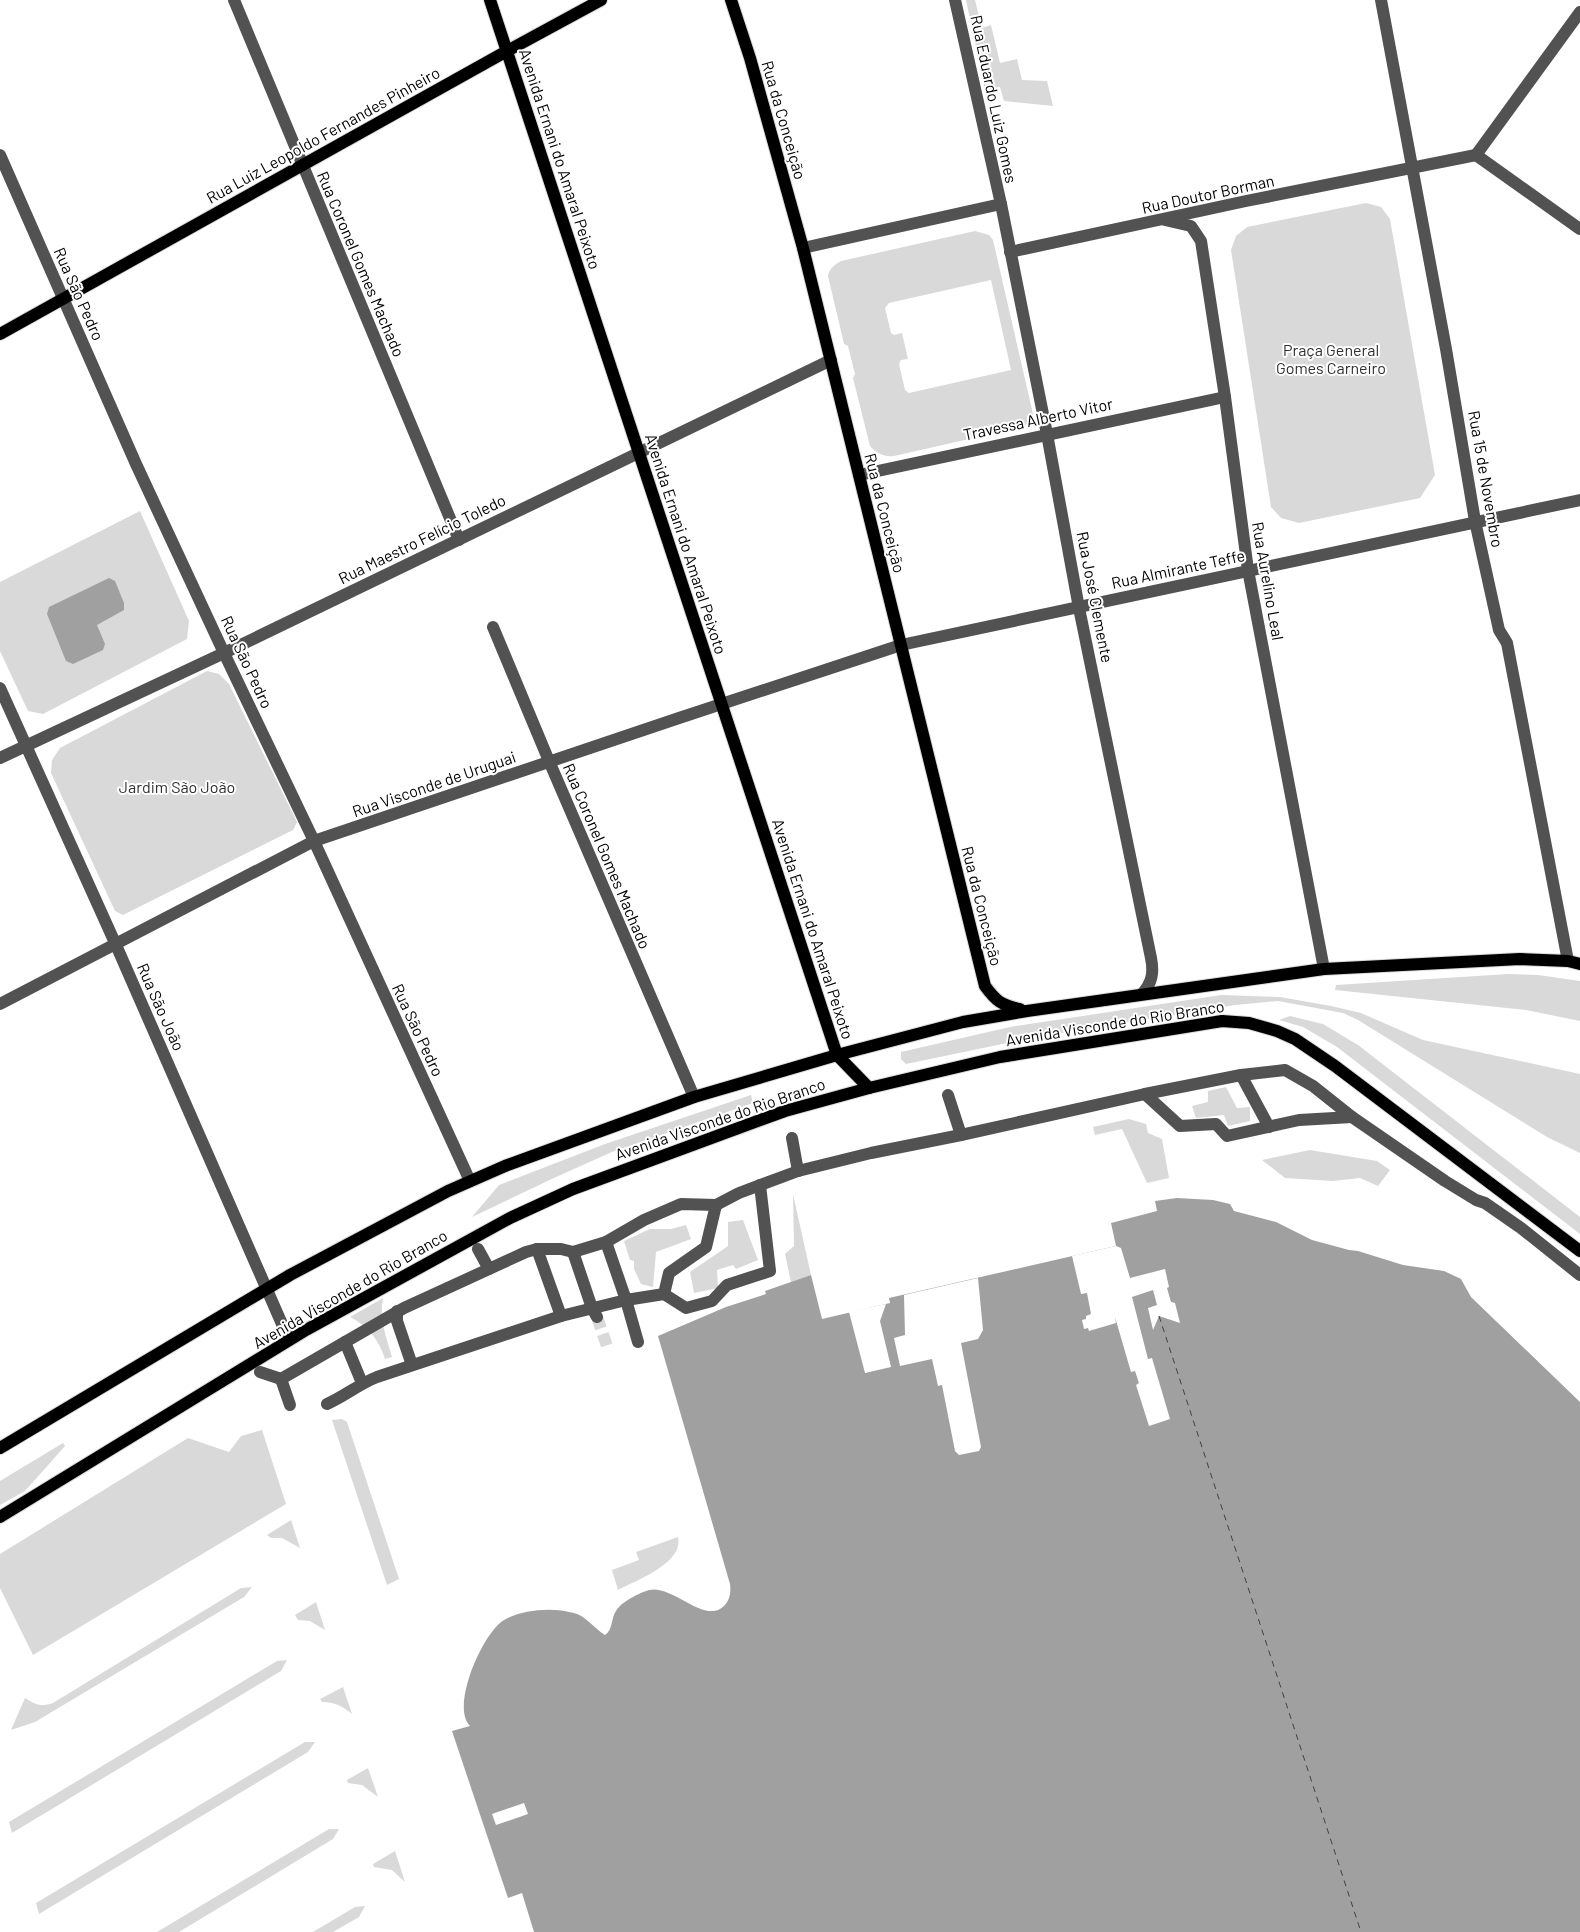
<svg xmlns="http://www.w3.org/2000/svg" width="1580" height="1932" font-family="Barlow,sans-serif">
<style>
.green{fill:#d9d9d9;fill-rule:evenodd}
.water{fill:#a0a0a0}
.pier{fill:#fff}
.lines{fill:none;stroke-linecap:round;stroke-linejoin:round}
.ferry{stroke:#414141;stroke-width:1;stroke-dasharray:6 5;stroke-linecap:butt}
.minor-tunnel{stroke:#d9d9d9;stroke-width:12;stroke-dasharray:12 6;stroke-linecap:butt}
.major-casing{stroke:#dbdbdb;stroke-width:14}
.minor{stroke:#525252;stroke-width:12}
.major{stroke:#000;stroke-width:12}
.labels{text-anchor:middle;stroke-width:4;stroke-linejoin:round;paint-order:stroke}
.street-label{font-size:16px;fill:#000;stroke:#fff}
.park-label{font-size:16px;fill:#303030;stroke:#fff}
</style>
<rect width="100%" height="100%" fill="#fff"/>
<g class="green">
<path d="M 966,0 L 975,0 L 982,28 L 991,25 L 1000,63 L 1017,59 L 1022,80 L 1047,81 L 1053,106 L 1004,101 L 1000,87 L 985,90 Z"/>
<path d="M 1366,203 L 1381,207 L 1390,219 L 1435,475 L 1420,498 L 1299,523 L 1281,518 L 1271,507 L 1231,250 L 1236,236 L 1247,227 Z"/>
<path d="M 975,231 L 989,235 L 993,240 L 1033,414 L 1029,423 L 1022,427 L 894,456 C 884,457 877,454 870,446 L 853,378 L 855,374 L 848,346 L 844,344 L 828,276 C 829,269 834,265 841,261 ZM 991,280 L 1011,370 L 909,393 L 905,390 L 899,364 L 901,360 L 908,359 L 902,333 L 894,335 L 891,333 L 885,308 L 889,303 Z"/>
<path d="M 140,511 L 189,621 L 187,639 L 43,714 L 28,711 L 0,651 L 0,582 Z"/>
<path d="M 207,671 L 219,674 L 229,684 L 297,822 L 293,830 L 123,915 L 115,911 L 51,773 L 52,760 L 60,748 Z"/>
<path d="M 1508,974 L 1538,975 L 1580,981 L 1580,1021 L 1526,1010 L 1335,990 L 1336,985 Z"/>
<path d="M 1221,995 L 1280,997 L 1331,1006 L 1361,1013 L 1423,1040 L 1580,1074 L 1580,1153 L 1547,1137 L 1358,1020 L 1343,1013 L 1278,1001 L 1235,1005 L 1026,1039 L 906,1064 L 901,1059 L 901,1052 L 1010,1027 Z"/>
<path d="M 1290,1016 L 1323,1024 L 1358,1045 L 1580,1217 L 1580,1234 L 1337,1047 L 1303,1027 L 1279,1020 Z"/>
<path d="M 1226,1087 L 1237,1108 L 1250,1107 L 1250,1121 L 1228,1126 L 1224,1115 L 1196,1118 L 1192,1106 L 1208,1102 L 1208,1091 Z"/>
<path d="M 751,1095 L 753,1103 L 612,1152 L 556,1177 L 472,1217 L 499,1185 L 605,1144 Z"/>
<path d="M 1129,1119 L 1146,1124 L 1148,1133 L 1162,1139 L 1169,1178 L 1147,1183 L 1122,1129 L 1095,1135 L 1093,1127 Z"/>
<path d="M 1310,1150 L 1377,1161 L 1390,1170 L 1378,1186 L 1360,1178 L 1333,1181 L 1285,1178 L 1262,1160 Z"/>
<path d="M 793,1194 L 811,1275 L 791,1282 L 785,1254 L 794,1246 Z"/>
<path d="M 743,1220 L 758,1260 L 736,1269 L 733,1265 L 717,1270 L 718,1288 L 694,1293 L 690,1272 L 728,1246 L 728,1222 Z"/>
<path d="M 686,1225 L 691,1239 L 656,1252 L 653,1287 L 641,1284 L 634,1269 L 634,1261 L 630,1260 L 624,1241 L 650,1229 L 671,1229 Z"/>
<path d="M 383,1298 C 379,1319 386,1336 392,1357 L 385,1359 C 379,1340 368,1326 350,1317 Z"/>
<path d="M 342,1419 L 347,1422 L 399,1579 L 387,1585 L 332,1420 Z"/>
<path d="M 262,1430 L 286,1504 L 33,1655 L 0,1588 L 0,1554 L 188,1438 L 229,1452 L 241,1436 Z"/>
<path d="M 63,1443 L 65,1446 L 25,1491 L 0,1505 L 0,1481 Z"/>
<path d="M 291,1520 L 300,1548 L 282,1538 L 271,1538 L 267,1535 Z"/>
<path d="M 678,1537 C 684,1563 637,1580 618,1590 L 612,1570 L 639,1560 L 636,1552 Z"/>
<path d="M 252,1587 L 244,1597 L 35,1722 L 11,1730 L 25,1698 C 36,1705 41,1707 53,1703 L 241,1588 Z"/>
<path d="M 316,1602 L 325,1630 L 310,1621 L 298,1620 L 295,1615 Z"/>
<path d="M 287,1660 L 281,1671 L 12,1833 L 9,1822 L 277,1661 Z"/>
<path d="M 343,1687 L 352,1714 C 343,1706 334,1702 322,1702 L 320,1699 Z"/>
<path d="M 305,1742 L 315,1742 L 308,1752 L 39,1914 L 36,1903 Z"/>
<path d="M 368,1768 L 378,1797 L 362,1785 L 348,1783 L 347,1780 Z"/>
<path d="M 329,1829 L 339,1829 L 333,1839 L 179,1932 L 157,1932 Z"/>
<path d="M 395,1851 L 405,1882 L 392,1870 L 374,1867 L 373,1864 Z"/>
<path d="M 365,1906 L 359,1917 L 333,1932 L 313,1932 L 355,1907 Z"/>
</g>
<g class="water">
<path d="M 109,578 L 115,581 L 124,603 L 124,610 L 97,625 L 105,644 L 103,650 L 73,664 L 66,661 L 47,614 L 49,607 Z"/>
<path d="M 1177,1198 L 1213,1200 L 1230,1204 L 1234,1211 L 1276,1222 L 1312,1240 L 1349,1250 L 1358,1251 L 1403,1265 L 1444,1271 L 1461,1279 L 1471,1297 L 1580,1402 L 1580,1932 L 534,1932 L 522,1893 L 508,1898 L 452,1731 L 470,1726 C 450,1707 483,1632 504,1620 C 523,1609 553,1607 574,1613 C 586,1616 595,1629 605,1635 C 613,1630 611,1618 616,1611 C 621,1602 639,1593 649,1590 C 672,1584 705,1625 724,1606 C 730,1600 731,1592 730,1584 L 658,1336 L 726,1307 L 766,1294 L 765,1291 L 811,1275 L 822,1319 L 890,1303 L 889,1298 L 1116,1246 L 1111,1223 L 1157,1211 L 1155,1201 Z"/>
</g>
<g class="pier">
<path d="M 1116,1246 L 1121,1248 L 1130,1278 L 1165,1269 L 1169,1287 L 1167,1288 L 1171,1302 L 1175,1303 L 1180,1323 L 1159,1316 L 1153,1330 L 1148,1308 L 1157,1305 L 1153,1290 L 1132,1297 L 1148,1359 L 1152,1358 L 1170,1419 L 1149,1426 L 1136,1385 L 1139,1383 L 1135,1371 L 1131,1372 L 1115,1317 L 1116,1323 L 1089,1331 L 1088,1328 L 1084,1329 L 1082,1320 L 1086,1319 L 1086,1316 L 1091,1314 L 1087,1293 L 1081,1294 L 1072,1256 Z"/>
<path d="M 978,1278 L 983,1330 L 978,1339 L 961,1343 L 981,1447 L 979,1451 L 959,1455 L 955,1451 L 942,1385 L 938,1386 L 932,1359 L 900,1366 L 894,1338 L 905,1335 L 904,1295 Z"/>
<path d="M 886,1304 L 880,1321 L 891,1367 L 865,1373 L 849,1312 Z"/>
<path d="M 524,1803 L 528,1814 L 496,1825 L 492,1814 Z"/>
</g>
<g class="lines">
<path class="ferry" d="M 1159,1316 L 1361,1932"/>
<path class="minor-tunnel" d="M 597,1317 L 608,1349"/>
<g class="major-casing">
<g id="major">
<path d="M 490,0 L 837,1055 L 869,1088"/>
<path d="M 731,0 L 750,58 L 803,248 L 985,986 C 996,1001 1001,1005 1020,1009"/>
<path d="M 0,334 L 507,51 L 601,0"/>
<path d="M 0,1448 L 290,1275 L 448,1191 L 505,1166 L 694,1097 L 837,1055 L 963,1022 L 1027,1011 L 1324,969 L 1520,959 L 1568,961 L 1580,964"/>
<path d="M 0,1517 L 306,1330 L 510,1218 L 573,1189 L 785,1111 L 869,1088 L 1000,1057 L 1222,1021 L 1249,1023 L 1277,1031 L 1295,1039 L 1335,1066 L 1580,1251"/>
</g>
</g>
<g class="minor">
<path d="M 234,0 L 459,540"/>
<path d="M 955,0 L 1001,204 L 1047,434 L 1079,608 L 1151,958 C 1154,973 1152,983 1142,994"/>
<path d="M 1381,0 L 1446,349 L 1475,521 L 1499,630 L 1507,643 L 1568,961"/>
<path d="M 0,155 L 136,464 L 224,653 L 314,841 L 470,1181"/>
<path d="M 1476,155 L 1580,12"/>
<path d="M 1165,220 L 1191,226 L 1201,241 L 1225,397 L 1248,570 L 1324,969"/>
<path d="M 803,248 L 1001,204"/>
<path d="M 1010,252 L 1246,201 L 1476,155 L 1580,229"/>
<path d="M 859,475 L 1225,397"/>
<path d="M 493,627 L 549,761 L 694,1097"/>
<path d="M 0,688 L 116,945 L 289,1340"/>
<path d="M 0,758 L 224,653 L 831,360"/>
<path d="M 0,1004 L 314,841 L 679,718 L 901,645 L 1580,500"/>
<path d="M 1241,1075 L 1285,1070 L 1313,1086 L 1352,1117 L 1445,1181 L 1476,1200 L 1485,1203 L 1521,1228 L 1580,1275"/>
<path d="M 1145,1094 L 1180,1126 L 1216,1124 L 1227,1136 L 1299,1120 L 1352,1117"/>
<path d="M 948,1095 L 961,1135"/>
<path d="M 792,1138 L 798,1171"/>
<path d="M 606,1242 L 626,1300 L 638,1342"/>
<path d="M 478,1249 L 489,1269"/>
<path d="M 537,1249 L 561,1316"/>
<path d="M 573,1252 L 592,1308 L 597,1317"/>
<path d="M 664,1294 L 686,1308 L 712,1301 L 727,1285 L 770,1271 L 760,1185"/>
<path d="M 397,1311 L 397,1321 L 412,1365"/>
<path d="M 345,1342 L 362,1383"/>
<path d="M 260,1372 L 281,1379"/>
<path d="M 281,1379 L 404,1308 L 526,1252 L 537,1249 L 561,1249 L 573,1252 L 606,1242 L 644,1220 L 681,1204 L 716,1205 L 739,1193 L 798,1171 L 871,1153 L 961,1135 L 1145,1094 L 1241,1075 L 1269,1127"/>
<path d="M 281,1379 L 290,1405"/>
<path d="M 327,1404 C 345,1396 359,1384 377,1377 L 561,1316 L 626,1300 L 664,1294 L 669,1273 L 706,1247 L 716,1205"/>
</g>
<use href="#major" class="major"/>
</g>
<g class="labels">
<g class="street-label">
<text transform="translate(994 99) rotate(78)" y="6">Rua Eduardo Luiz Gomes</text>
<text transform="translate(784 120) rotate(74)" y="6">Rua da Conceição</text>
<text transform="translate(323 135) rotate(-29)" y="6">Rua Luiz Leopoldo Fernandes Pinheiro</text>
<text transform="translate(560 159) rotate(72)" y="6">Avenida Ernani do Amaral Peixoto</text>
<text transform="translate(1208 194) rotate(-12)" y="6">Rua Doutor Borman</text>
<text transform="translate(361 264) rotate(67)" y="6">Rua Coronel Gomes Machado</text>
<text transform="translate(79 294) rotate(66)" y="6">Rua São Pedro</text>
<text transform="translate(1038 419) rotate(-12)" y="6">Travessa Alberto Vitor</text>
<text transform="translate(1486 479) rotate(80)" y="6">Rua 15 de Novembro</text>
<text transform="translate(885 513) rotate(76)" y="6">Rua da Conceição</text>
<text transform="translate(422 539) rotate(-26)" y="6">Rua Maestro Felício Toledo</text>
<text transform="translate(686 544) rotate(72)" y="6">Avenida Ernani do Amaral Peixoto</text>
<text transform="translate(1178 569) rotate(-12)" y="6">Rua Almirante Teffe</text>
<text transform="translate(1268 581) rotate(80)" y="6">Rua Aurelino Leal</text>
<text transform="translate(1095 597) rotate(79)" y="6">Rua José Clemente</text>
<text transform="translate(247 662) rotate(65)" y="6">Rua São Pedro</text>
<text transform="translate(434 784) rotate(-19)" y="6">Rua Visconde de Uruguai</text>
<text transform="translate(607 856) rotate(67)" y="6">Rua Coronel Gomes Machado</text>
<text transform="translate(982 906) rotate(76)" y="6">Rua da Conceição</text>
<text transform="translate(813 929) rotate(72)" y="6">Avenida Ernani do Amaral Peixoto</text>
<text transform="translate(161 1007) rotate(66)" y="6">Rua São João</text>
<text transform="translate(1115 1023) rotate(-9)" y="6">Avenida Visconde do Rio Branco</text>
<text transform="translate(418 1030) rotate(65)" y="6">Rua São Pedro</text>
<text transform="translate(720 1119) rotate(-19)" y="6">Avenida Visconde do Rio Branco</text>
<text transform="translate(350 1289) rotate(-30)" y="6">Avenida Visconde do Rio Branco</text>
</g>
<g class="park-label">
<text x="1331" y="356">Praça General<tspan x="1331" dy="18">Gomes Carneiro</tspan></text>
<text x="177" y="793">Jardim São João</text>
</g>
</g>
</svg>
